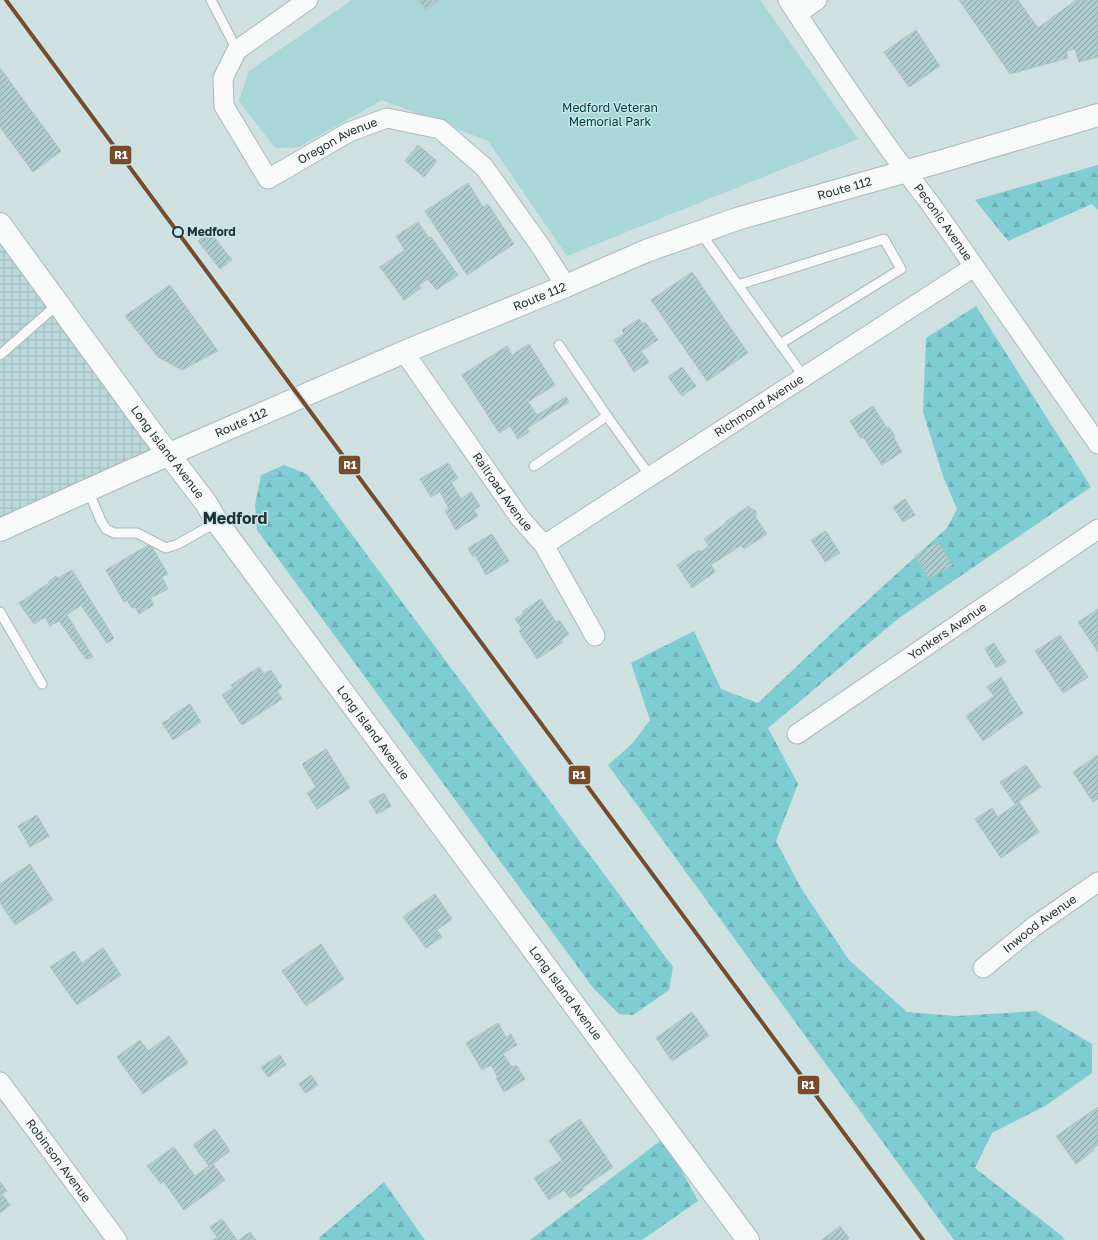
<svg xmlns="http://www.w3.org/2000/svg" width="1098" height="1240" font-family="'Golos Text',sans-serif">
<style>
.industrial{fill:url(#industrial-grid)}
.forest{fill:url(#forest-firs)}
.green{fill:#a8d6d9}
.building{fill:url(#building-hatch);stroke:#b3c1c1}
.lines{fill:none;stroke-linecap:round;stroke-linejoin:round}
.lane-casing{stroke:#abb8b9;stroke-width:11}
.street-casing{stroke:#abb8b9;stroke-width:21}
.secondary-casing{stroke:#abb8b9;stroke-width:24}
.primary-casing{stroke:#abb8b9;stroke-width:24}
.lane{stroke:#f8fafa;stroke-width:9}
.street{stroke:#f8fafa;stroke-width:19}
.secondary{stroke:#f8fafa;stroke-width:22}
.primary{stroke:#f8fafa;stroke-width:22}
.rail-1-casing{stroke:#c7e7e9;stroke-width:7}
.rail-1{stroke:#7a4b2a;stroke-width:4}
.stop-dot{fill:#c7e7e9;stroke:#253132;stroke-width:2}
.labels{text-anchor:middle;stroke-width:3;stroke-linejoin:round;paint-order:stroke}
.park-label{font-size:12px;fill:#003c3f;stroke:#c7e7e9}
.street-label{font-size:12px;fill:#253132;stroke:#c7e7e9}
.stop-label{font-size:12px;font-weight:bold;fill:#253132;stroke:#c7e7e9;text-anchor:start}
.district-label{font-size:16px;font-weight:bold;fill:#253132;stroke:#c7e7e9}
.line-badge{stroke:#c7e7e9;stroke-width:1.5}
.badge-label{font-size:11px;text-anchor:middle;font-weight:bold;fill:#fff}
</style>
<defs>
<pattern id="industrial-grid" width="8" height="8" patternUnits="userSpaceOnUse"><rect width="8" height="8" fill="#bbd8db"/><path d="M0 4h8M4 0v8" fill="none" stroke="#a1babc"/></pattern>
<pattern id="forest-firs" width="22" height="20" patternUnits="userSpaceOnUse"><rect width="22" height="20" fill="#7ecdd2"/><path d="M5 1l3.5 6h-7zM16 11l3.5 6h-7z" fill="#6db0b5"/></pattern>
<pattern id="building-hatch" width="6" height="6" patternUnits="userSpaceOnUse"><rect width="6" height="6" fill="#acccce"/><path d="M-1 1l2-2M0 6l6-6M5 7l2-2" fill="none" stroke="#8ca6a8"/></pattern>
</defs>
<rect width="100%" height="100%" fill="#cfe0e1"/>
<path class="industrial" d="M 0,224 L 169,455 L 0,530 Z"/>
<g class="forest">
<path d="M 1098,165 L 1098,210 L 1092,204 L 1008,241 L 975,200 Z"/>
<path d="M 976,306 L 1091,487 L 899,618 L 768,728 L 798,784 L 776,841 L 801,888 L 849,960 L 907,1012 L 956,1016 L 1036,1011 L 1092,1044 L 1092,1073 L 1045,1106 L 992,1133 L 975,1168 L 1062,1236 L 1065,1240 L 954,1240 L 608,765 L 633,743 L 650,720 L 631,663 L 694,631 L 721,689 L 758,703 L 834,631 L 947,528 L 957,509 L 943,476 L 923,412 L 926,338 Z"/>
<path d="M 284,465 L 307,474 L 673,967 L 669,990 L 633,1015 L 619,1014 L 594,989 L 257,530 L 255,505 L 261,475 Z"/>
<path d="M 664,1138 L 698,1201 L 642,1240 L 530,1240 Z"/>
<path d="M 384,1182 L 425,1240 L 320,1240 L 319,1238 Z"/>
</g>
<path class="green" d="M 352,0 L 760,0 L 858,139 L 567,256 L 488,141 L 382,100 L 299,147 L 275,148 L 239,101 L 249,71 Z"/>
<g class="building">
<path d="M 419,0 L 439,0 L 426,10 Z"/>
<path d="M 959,0 L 1018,0 L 1038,28 L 1076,0 L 1098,0 L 1098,57 L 1079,62 L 1075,49 L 1066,51 L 1068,58 L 1010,74 Z"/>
<path d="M 916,30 L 940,66 L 909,87 L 884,52 Z"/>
<path d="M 0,68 L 61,151 L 33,172 L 0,127 Z"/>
<path d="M 418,145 L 437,161 L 424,177 L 405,161 Z"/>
<path d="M 468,183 L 483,207 L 488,204 L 514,244 L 467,275 L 425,211 Z"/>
<path d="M 418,222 L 429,238 L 431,237 L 458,275 L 436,290 L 428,279 L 419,285 L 421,288 L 404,300 L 380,267 L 405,250 L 396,236 Z"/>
<path d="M 210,232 L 232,260 L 220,269 L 198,241 Z"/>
<path d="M 692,272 L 748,353 L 707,381 L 651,300 Z"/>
<path d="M 170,285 L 218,351 L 182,370 L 158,357 L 125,316 Z"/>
<path d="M 639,319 L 642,324 L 645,322 L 658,340 L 641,351 L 649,362 L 634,372 L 614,340 L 624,334 L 622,330 Z"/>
<path d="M 529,344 L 555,385 L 528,402 L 537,415 L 566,397 L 569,402 L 527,428 L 529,432 L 518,439 L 510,426 L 499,433 L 462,375 L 507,346 L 512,355 Z"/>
<path d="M 682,367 L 696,386 L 682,396 L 668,377 Z"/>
<path d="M 873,406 L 887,428 L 889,427 L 895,436 L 894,438 L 902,452 L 882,465 L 863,437 L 861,439 L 850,421 Z"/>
<path d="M 448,463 L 458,478 L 451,482 L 461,499 L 471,492 L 480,506 L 474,510 L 478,516 L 456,530 L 445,511 L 449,509 L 440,492 L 431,497 L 420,479 Z"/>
<path d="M 905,499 L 915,515 L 903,522 L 893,507 Z"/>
<path d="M 749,506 L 752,510 L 754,509 L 757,513 L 755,516 L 767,534 L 744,549 L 741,545 L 711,565 L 715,572 L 692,588 L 677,565 L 699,550 L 701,552 L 709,546 L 704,539 L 726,523 L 725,522 Z"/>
<path d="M 826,531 L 840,553 L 825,562 L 811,540 Z"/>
<path d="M 492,534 L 509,561 L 486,575 L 475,555 L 473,557 L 468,548 Z"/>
<path d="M 938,542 L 952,565 L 929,579 L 915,556 Z"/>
<path d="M 150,544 L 168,574 L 162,577 L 168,589 L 150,598 L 154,605 L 139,614 L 135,607 L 132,608 L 127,600 L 124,602 L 106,570 Z"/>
<path d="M 72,570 L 114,638 L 107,643 L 81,605 L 67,615 L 93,657 L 86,659 L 59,621 L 50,626 L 45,617 L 34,624 L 19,603 L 49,583 L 49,581 L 56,576 L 58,578 Z"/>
<path d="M 541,599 L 556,622 L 559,620 L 569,634 L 562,639 L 563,642 L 537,659 L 519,631 L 522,629 L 515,619 L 524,613 L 523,611 Z"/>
<path d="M 1098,609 L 1098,652 L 1078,622 Z"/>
<path d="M 1060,635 L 1088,677 L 1063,693 L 1035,651 Z"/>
<path d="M 994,643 L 1006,662 L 996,668 L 985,649 Z"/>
<path d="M 259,667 L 264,674 L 271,670 L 282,687 L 277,691 L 282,699 L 242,725 L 222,695 L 233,688 L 231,685 Z"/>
<path d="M 1001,677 L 1008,688 L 1008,690 L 1023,713 L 983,741 L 966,716 L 994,696 L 987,687 Z"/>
<path d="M 190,704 L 201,722 L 173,740 L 162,723 L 171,718 L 170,717 Z"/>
<path d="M 326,749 L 350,788 L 317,809 L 307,793 L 316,787 L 302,764 Z"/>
<path d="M 1098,755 L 1098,799 L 1093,802 L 1073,772 Z"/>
<path d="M 1026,765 L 1041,787 L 1015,804 L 1000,782 Z"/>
<path d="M 384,793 L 391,806 L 377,814 L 369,801 Z"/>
<path d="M 1019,802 L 1039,832 L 1001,858 L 975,819 L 992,808 L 998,817 Z"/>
<path d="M 37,815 L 49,836 L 30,847 L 18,826 Z"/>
<path d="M 30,864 L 53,900 L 15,925 L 0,902 L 0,884 Z"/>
<path d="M 435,894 L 452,919 L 437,930 L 442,937 L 426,948 L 403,917 Z"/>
<path d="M 321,944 L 344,979 L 306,1006 L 282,971 Z"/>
<path d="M 103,948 L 121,975 L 77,1005 L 50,967 L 74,951 L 82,963 Z"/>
<path d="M 692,1012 L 709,1036 L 672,1061 L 656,1038 Z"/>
<path d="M 498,1023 L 506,1037 L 511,1034 L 517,1045 L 503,1054 L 512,1067 L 516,1065 L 525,1079 L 504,1092 L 496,1078 L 498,1077 L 491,1065 L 482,1070 L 466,1043 Z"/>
<path d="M 169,1036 L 188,1063 L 143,1094 L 117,1057 L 140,1040 L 148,1051 Z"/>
<path d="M 280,1055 L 286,1065 L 268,1077 L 261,1067 Z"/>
<path d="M 311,1075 L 318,1085 L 305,1093 L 299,1084 Z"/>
<path d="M 1098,1107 L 1098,1145 L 1093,1149 L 1094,1150 L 1076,1164 L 1056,1136 Z"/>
<path d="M 580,1119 L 613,1167 L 582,1188 L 583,1190 L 570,1198 L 564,1190 L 549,1200 L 534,1178 L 562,1160 L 549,1140 Z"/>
<path d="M 215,1129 L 230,1151 L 213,1164 L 225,1180 L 184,1210 L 163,1181 L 161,1184 L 147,1166 L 174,1147 L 195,1176 L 209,1166 L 193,1145 Z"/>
<path d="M 0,1182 L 7,1191 L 2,1194 L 10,1205 L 0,1213 Z"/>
<path d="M 222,1219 L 237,1240 L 213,1240 L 217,1237 L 210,1227 Z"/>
<path d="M 840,1226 L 849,1238 L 847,1240 L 822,1240 Z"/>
<path d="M 250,1232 L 256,1240 L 239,1240 Z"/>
</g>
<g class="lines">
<g class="lane-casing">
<g id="lane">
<path d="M 211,0 L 237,50"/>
<path d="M 700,232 L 804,377"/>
<path d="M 738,285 L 884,239 L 901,269 L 780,344"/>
<path d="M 559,345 L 607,416 L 650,476"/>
<path d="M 0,355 L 58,304"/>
<path d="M 534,466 L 607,416"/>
<path d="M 88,490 L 101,521 L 106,529 L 114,533 L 137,533 L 166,548 L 178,544 L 217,522"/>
<path d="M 0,612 L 42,684"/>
</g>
</g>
<g class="street-casing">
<g id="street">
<path id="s1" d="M 308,0 L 237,50 L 223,78 L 224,106 L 268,179 L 349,132 L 387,118 L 440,129 L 484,167 L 539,244 L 566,286"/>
<path id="s2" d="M 788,0 C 833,69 879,138 930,203 L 1098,444"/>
<path d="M 797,14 L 817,0"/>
<path id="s3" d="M 404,352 L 520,518 L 544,545 L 595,636"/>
<path id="s4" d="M 544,545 L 974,267"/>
<path id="s5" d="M 797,734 L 1098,529"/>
<path id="s6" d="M 983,968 L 1036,925 L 1098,882"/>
<path id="s7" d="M 0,1082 L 117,1240"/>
</g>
</g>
<g class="secondary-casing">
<g id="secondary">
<path id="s8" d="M 0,224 L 150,430 L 206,503 L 217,522 L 748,1240"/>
</g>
</g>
<g class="primary-casing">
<g id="primary">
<path id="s9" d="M 0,530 L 126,473 L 404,352 L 566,286 L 646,251 L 740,218 L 939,162 L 1098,115"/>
</g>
</g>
<use href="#lane" class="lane"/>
<use href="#street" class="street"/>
<use href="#secondary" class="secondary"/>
<use href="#primary" class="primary"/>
<g class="rail-1-casing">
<path id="rail-1" d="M 6,0 L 923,1240"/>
</g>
<use href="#rail-1" class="rail-1"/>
</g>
<circle class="stop-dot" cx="178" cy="232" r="5"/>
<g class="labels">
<g class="park-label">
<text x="610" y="112">Medford Veteran<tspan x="610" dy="14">Memorial Park</tspan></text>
</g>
<g class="street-label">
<text dy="4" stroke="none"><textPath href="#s1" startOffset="311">Oregon Avenue</textPath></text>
<text dy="4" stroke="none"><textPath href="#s9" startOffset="912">Route 112</textPath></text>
<text dy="4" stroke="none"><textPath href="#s2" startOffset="271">Peconic Avenue</textPath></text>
<text dy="4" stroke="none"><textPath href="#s9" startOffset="588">Route 112</textPath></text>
<text dy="4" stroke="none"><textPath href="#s4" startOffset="256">Richmond Avenue</textPath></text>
<text dy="4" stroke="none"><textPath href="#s9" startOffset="264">Route 112</textPath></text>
<text dy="4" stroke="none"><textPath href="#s8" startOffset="283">Long Island Avenue</textPath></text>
<text dy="4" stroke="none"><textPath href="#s3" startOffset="171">Railroad Avenue</textPath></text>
<text dy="4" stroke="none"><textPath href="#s5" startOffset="182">Yonkers Avenue</textPath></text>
<text dy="4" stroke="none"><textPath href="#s8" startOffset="631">Long Island Avenue</textPath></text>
<text dy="4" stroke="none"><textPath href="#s6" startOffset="72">Inwood Avenue</textPath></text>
<text dy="4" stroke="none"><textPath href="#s8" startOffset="955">Long Island Avenue</textPath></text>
<text dy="4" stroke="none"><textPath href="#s7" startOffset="98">Robinson Avenue</textPath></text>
</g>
<g class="stop-label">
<text x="187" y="236">Medford</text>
</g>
<g class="district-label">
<text x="235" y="524">Medford</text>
</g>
</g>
<g class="line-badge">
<rect x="109" y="145" width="23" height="20" rx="4" fill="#7a4b2a"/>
<rect x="338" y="455" width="23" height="20" rx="4" fill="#7a4b2a"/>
<rect x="568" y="765" width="23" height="20" rx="4" fill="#7a4b2a"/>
<rect x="797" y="1075" width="23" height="20" rx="4" fill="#7a4b2a"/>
</g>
<g class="badge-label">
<text x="121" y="159">R1</text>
<text x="350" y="469">R1</text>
<text x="579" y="779">R1</text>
<text x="808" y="1089">R1</text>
</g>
</svg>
